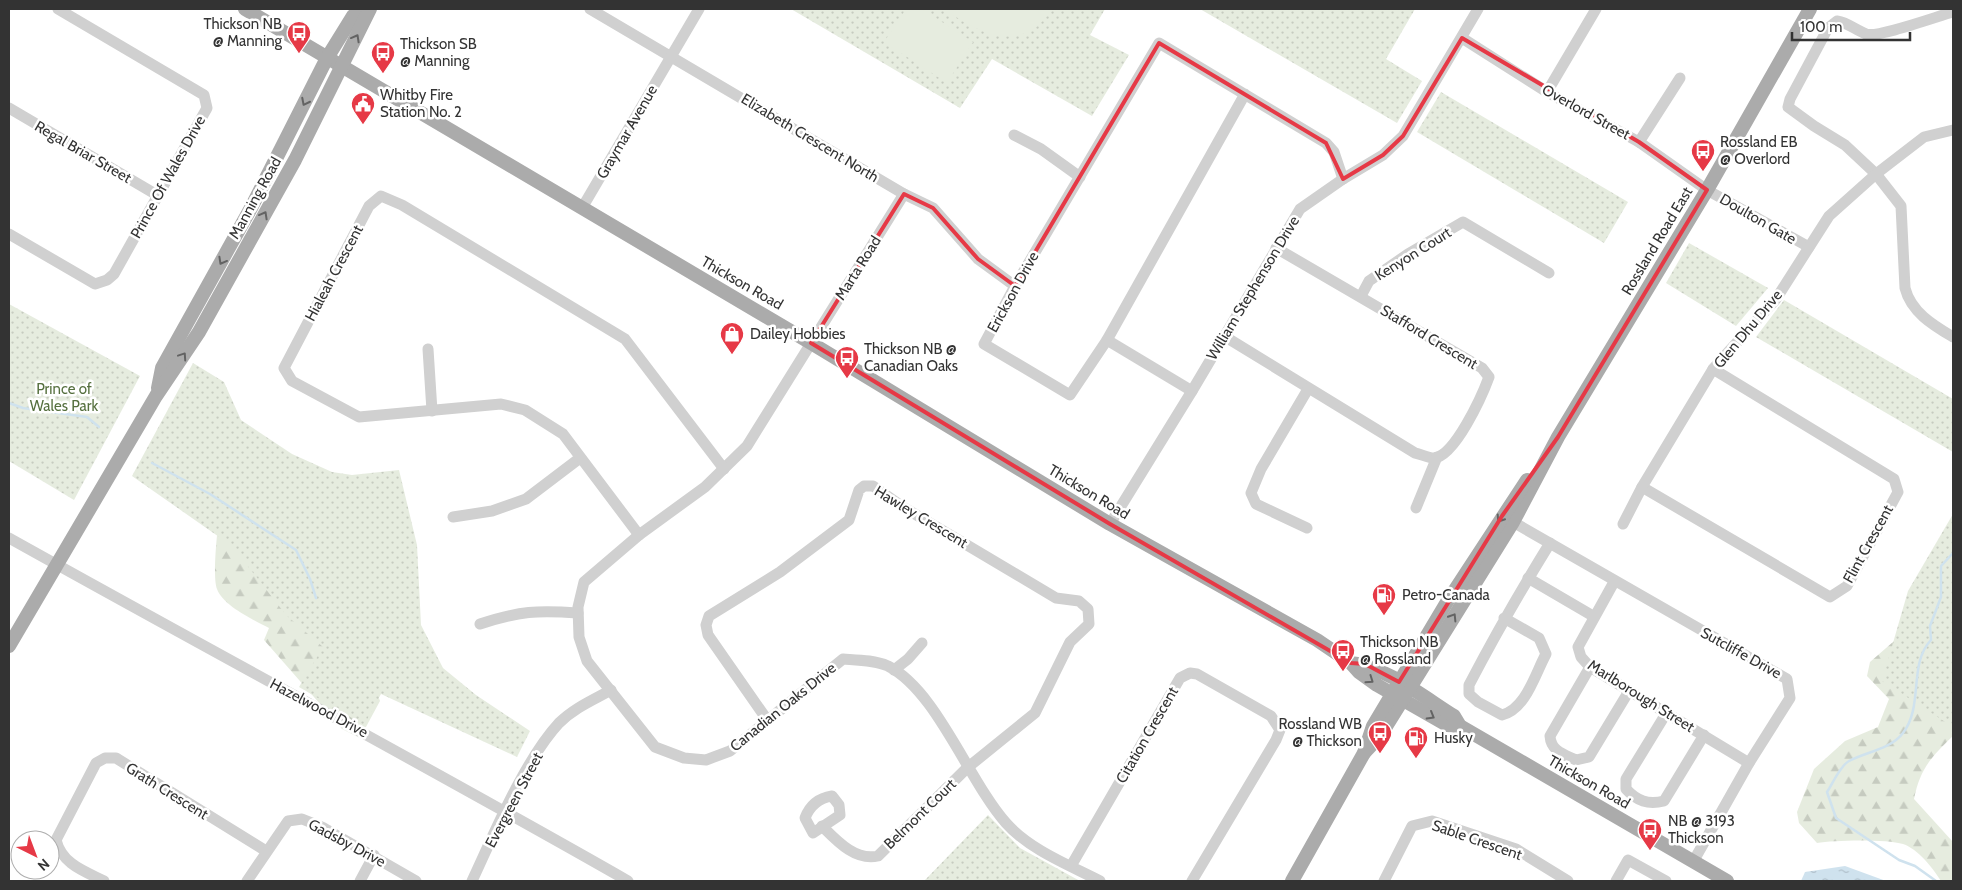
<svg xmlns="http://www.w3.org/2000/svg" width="1962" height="890" font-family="Cabin,sans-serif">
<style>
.forest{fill:url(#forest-firs)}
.park{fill:url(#park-dots)}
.pitch{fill:#e6ecdf}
.water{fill:url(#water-ripples)}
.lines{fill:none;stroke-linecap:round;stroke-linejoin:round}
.stream{stroke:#cfe2ee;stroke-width:2.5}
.minor{stroke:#d0d0d0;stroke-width:11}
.major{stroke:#ababab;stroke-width:14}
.oneway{stroke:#636363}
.marked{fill:none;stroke:#e63946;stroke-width:4;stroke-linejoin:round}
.labels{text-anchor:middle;stroke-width:5;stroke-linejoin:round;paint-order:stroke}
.poi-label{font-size:15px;fill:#333;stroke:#fff;text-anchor:start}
.street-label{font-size:15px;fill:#333;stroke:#fff}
.park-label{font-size:15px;fill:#56703f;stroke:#fff}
</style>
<defs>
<pattern id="forest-firs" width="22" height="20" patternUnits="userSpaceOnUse" patternTransform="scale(1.25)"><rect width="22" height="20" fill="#e6ecdf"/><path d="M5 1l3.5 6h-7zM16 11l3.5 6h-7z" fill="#c6cbc0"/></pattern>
<pattern id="park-dots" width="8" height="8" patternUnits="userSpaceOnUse" patternTransform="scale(1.25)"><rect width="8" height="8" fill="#e6ecdf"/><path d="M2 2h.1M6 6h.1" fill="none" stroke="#c6cbc0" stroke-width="1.8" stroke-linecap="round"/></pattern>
<pattern id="water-ripples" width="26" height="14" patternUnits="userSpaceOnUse" patternTransform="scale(1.25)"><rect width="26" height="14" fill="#cfe2ee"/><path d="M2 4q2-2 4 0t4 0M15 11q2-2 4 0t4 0" fill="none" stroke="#b2c2cd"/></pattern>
</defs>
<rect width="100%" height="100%" fill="#fff"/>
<g class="forest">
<path d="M 235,525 L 376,689 L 380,701 L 360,738 L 342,729 L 264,640 L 269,628 C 254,620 223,606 217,589 C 213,579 216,547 217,535 Z"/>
<path d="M 1901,635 L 1953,699 L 1953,736 C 1931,757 1920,769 1914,799 L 1953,842 L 1953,881 L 1941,881 C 1933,868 1918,849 1903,844 C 1887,839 1834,840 1817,843 L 1799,823 L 1797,812 L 1814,769 L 1845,741 L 1878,727 L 1889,699 L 1867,676 L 1870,662 Z"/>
</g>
<g class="park">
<path d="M 791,9 L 1105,9 L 1090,35 L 1129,55 L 1092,116 L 992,59 L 960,108 Z"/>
<path d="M 1200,9 L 1415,9 L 1386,59 L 1422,81 L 1397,123 Z"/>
<path d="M 1441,92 L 1628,202 L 1604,243 L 1417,132 Z"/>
<path d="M 1689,243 L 1768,288 L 1736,326 L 1666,283 Z"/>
<path d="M 1784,300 L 1953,399 L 1953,452 L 1756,337 Z"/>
<path d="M 9,304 L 140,376 L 74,500 L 9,461 Z"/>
<path d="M 193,363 L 224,382 L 241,420 L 292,454 L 332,472 L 352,475 L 399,470 L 417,545 L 421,625 L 443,668 L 476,695 L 530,731 L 517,757 L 381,694 L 364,725 L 299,687 L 323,647 L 286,615 L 232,546 L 132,476 Z"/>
<path d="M 1953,514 L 1953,727 L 1882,681 L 1908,591 Z"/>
<path d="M 988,815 L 1020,848 L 1080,881 L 924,881 Z"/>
</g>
<g class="pitch">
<path d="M 906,9 L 922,9 L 973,42 L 947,83 L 884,42 Z"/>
<path d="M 944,9 L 1054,9 C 1047,15 1040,25 1032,30 C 1001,47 969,26 944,9 Z"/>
</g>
<path class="water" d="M 1845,866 L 1886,881 L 1801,881 L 1805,872 Z"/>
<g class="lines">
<g class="stream">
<path d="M 9,403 L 23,408 L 87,417 L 99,427"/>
<path d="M 152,463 L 210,494 L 296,550 L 310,579 L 316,598"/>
<path d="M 1936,881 L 1915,866 L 1899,860 L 1836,818 L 1827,792 C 1833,783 1840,766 1849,761 C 1866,752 1891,749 1903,733 C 1924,706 1908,664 1931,640 L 1930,626 L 1941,597 L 1941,566 L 1953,553"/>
</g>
<g class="minor">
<path d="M 590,9 L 904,194 L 933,208 L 978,259 L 1015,286"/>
<path d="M 1953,12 C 1938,16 1878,38 1866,34 C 1855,30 1849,23 1837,21 L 1828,28 L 1790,99 L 1788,107 L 1814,126 L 1845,145 L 1876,174 L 1901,206 L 1905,288 C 1911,312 1933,325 1953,337"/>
<path d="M 1462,38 L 1547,92 L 1639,142 L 1707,190 L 1809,247"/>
<path d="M 1547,92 L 1596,9"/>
<path d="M 1245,94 L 1107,340 L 1070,395 L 984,344 L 1015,286 L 1159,43 L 1326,143 L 1334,152 L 1343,179"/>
<path d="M 9,108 L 157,195"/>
<path d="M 1014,135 L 1041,149 L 1080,177"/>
<path d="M 1639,142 L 1680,78"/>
<path d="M 904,194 L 747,446 L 705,487 L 639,535 L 584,582 L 578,607 L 579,637 L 587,661 L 655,747 L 684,758 L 706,760 L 730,751 L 843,659 C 858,660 874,660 888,666 C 937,691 968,780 1006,823 C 1030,850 1069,865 1100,881"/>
<path d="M 582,208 L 699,9"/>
<path d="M 9,234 L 95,284 L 107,280 L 114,274 L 207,108 L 204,95 L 58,9"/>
<path d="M 1361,296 L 1369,281 L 1408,254 L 1463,222 L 1549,273"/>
<path d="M 1224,336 L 1415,453 C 1421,454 1428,458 1434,458 C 1455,456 1482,396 1489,377 L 1482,368 L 1276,248"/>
<path d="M 1107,340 L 1192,391"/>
<path d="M 428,349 L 432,411"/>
<path d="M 1642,487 L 1830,597 L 1847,586 L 1898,492 L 1894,479 L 1713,369"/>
<path d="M 1416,508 L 1437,457"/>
<path d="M 453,517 L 492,511 L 526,499 L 580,458"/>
<path d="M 1513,522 L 1787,679 L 1790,698 L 1749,763 L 1693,862"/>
<path d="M 1110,524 L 1192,391 L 1300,209 L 1343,179 L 1383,155 L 1403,136 L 1478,9"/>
<path d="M 1623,524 L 1642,487 L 1713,369 L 1776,299 L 1829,216 L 1876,174 L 1924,137 L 1953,130"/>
<path d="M 1307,528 L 1256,504 L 1251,493 L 1261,469 L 1308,389"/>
<path d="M 639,535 L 563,434 L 525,410 L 501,404 L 359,417 L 292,381 L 284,368 L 369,206 L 381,196 L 402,205 L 625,339 L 724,469"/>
<path d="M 9,538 C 215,653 423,764 628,881"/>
<path d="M 1528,578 L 1593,616"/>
<path d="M 1614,582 L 1578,647 L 1581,657 L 1590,667 L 1749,763"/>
<path d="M 1504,618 L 1539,638 L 1546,654 C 1535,674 1526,709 1502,715 L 1478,702 L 1469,694 L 1469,685 C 1494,637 1521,590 1550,543"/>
<path d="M 480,624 C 519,611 538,610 578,613"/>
<path d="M 1590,667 L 1550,736 C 1551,751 1563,754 1576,760 L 1589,757 L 1629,691"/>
<path d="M 894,670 L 908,659 L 922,643"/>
<path d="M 1667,712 L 1626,779 L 1626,789 C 1637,801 1648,805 1664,801 L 1704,735"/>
<path d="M 768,721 L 708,635 L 706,625 L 709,616 L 780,572 L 849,520 L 859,490 L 864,486 L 873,486 L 903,507 L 1056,598 L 1079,601 L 1088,609 L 1089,624 L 1070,642 L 1035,713 L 967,768 L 878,856 C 855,861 837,841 822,826"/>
<path d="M 832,796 L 839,805 L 840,815 L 813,833 L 805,818 C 810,805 819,798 832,796 Z"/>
<path d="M 1071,866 L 1180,678 L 1190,673 L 1197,674 L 1271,716 L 1280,730 L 1276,740 L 1192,881"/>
<path d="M 104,881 C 84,871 62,864 56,840 L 96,763 L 105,758 L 116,758 L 266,851"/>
<path d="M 247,881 L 288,821 L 302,819 L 322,827 L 416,881"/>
<path d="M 360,881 L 374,855"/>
<path d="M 472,881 C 494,834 524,761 559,723 C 574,708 593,700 611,690"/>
<path d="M 1384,881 L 1412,826 L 1432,821 L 1516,849 L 1568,881"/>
<path d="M 1616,881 L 1628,860 L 1666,881"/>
</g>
<g class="major">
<path d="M 245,9 L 811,343 L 1110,524 L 1317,640 L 1351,663 L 1359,672 L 1377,685 L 1447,725 L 1460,726"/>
<path d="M 158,388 L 162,368 L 251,208 L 327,58 L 353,16 L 360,9"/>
<path d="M 9,646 L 156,396 L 199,332 L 295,160 L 370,9"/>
<path d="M 1351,663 C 1385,666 1425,698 1454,716 L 1460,726 L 1727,881"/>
<path d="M 1364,753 L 1380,736 L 1513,522 L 1558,437 L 1707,190 L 1810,9"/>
<path d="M 1292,881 L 1364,753 L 1373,726 L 1447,602 L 1527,480"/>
</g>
</g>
<defs><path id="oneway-chevron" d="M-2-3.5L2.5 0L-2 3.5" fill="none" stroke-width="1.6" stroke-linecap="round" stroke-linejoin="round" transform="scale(1.25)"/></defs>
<g class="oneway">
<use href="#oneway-chevron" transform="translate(356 38) rotate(-61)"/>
<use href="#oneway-chevron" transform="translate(305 102) rotate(117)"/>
<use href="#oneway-chevron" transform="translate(264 215) rotate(-61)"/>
<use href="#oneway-chevron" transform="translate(222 261) rotate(119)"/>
<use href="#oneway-chevron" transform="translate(183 356) rotate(-56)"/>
<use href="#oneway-chevron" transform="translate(1500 519) rotate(123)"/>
<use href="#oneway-chevron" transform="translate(1453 617) rotate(-58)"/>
<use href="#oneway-chevron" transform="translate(1370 680) rotate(35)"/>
<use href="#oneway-chevron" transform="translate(1431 716) rotate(30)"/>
</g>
<path class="marked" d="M 1462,38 L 1639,142 L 1707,190 L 1558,437 L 1502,516 L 1399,682 L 1365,664 L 1351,663 L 1110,524 L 811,343 L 904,194 L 933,208 L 978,259 L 1015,286 L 1159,43 L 1326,143 L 1343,179 L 1383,155 L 1403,136 Z"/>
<defs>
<g id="bus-pin" transform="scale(1.25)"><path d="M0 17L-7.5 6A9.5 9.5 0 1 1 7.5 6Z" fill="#e63946" stroke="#fff"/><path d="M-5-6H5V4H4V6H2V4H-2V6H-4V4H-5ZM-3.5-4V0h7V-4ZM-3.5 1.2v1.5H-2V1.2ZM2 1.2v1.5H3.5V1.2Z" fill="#fff"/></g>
<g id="civic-pin" transform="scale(1.25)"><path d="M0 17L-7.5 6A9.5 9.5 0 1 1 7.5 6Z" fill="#e63946" stroke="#fff"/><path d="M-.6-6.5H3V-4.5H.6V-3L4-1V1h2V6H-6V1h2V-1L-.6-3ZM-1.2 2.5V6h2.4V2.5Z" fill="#fff"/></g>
<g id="shop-pin" transform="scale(1.25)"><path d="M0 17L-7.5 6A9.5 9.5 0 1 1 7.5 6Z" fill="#e63946" stroke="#fff"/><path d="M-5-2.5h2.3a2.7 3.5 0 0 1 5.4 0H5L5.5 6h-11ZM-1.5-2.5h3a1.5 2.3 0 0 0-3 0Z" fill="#fff"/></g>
<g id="fuel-pin" transform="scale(1.25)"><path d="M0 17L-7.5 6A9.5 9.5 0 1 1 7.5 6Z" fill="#e63946" stroke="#fff"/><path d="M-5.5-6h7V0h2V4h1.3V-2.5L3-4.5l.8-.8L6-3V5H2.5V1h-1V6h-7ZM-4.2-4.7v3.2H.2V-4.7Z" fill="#fff"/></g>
</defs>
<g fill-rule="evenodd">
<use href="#bus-pin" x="299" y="33"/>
<use href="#bus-pin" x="383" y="53"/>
<use href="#civic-pin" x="363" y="104"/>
<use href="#bus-pin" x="1703" y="151"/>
<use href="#shop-pin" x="732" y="334"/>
<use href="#bus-pin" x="847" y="358"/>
<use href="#fuel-pin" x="1384" y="595"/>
<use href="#bus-pin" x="1343" y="651"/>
<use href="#bus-pin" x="1380" y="733"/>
<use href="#fuel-pin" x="1416" y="738"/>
<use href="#bus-pin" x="1650" y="830"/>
</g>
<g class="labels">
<g class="poi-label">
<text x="282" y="29" text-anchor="end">Thickson NB<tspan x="282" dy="17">@ Manning</tspan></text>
<text x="400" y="49">Thickson SB<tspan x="400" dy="17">@ Manning</tspan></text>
<text x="380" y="100">Whitby Fire<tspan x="380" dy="17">Station No. 2</tspan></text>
<text x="1720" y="147">Rossland EB<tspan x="1720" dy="17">@ Overlord</tspan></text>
<text x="750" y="339">Dailey Hobbies</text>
<text x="864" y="354">Thickson NB @<tspan x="864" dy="17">Canadian Oaks</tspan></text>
<text x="1402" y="600">Petro-Canada</text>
<text x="1360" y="647">Thickson NB<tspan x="1360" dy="17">@ Rossland</tspan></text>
<text x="1362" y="729" text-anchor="end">Rossland WB<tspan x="1362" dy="17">@ Thickson</tspan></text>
<text x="1434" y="743">Husky</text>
<text x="1668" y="826">NB @ 3193<tspan x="1668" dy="17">Thickson</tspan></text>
</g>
<g class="street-label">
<text transform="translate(1586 112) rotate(29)" y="5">Overlord Street</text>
<text transform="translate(627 132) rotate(-60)" y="5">Graymar Avenue</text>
<text transform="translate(810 138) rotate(31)" y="5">Elizabeth Crescent North</text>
<text transform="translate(83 152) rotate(30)" y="5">Regal Briar Street</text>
<text transform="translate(168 177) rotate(-61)" y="5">Prince Of Wales Drive</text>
<text transform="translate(255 198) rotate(-61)" y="5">Manning Road</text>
<text transform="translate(1758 219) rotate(30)" y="5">Doulton Gate</text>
<text transform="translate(1657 241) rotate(-59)" y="5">Rossland Road East</text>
<text transform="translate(1413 254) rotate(-32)" y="5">Kenyon Court</text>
<text transform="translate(858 268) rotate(-58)" y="5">Marta Road</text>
<text transform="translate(334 273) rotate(-62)" y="5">Hialeah Crescent</text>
<text transform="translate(742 283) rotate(30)" y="5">Thickson Road</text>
<text transform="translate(1253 288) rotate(-59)" y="5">William Stephenson Drive</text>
<text transform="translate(1013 292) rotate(-61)" y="5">Erickson Drive</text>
<text transform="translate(1748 329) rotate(-50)" y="5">Glen Dhu Drive</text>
<text transform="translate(1429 337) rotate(31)" y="5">Stafford Crescent</text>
<text transform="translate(1089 492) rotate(31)" y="5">Thickson Road</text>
<text transform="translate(921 517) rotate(31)" y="5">Hawley Crescent</text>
<text transform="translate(1868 544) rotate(-61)" y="5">Flint Crescent</text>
<text transform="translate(1741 653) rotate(29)" y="5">Sutcliffe Drive</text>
<text transform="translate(1641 696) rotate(32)" y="5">Marlborough Street</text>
<text transform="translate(783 707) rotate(-39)" y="5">Canadian Oaks Drive</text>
<text transform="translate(319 708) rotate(28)" y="5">Hazelwood Drive</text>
<text transform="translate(1147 735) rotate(-60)" y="5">Citation Crescent</text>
<text transform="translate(1589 782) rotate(30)" y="5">Thickson Road</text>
<text transform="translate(167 791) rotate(32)" y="5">Grath Crescent</text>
<text transform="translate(514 800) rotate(-62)" y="5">Evergreen Street</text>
<text transform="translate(920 814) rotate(-44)" y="5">Belmont Court</text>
<text transform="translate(1477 840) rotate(19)" y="5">Sable Crescent</text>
<text transform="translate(347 843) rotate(28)" y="5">Gadsby Drive</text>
</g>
<g class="park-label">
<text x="64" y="394">Prince of<tspan x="64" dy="17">Wales Park</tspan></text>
</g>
</g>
<rect width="1962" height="890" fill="none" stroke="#333333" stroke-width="20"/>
<g transform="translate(35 855) rotate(138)"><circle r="24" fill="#ffffff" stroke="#adadad"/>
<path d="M0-4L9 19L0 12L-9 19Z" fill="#e63946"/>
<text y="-8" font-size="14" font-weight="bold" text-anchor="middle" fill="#333333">N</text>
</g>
<path d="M1792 32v8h118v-8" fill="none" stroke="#333333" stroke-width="2.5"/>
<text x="1800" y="32" font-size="15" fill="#333333" stroke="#ffffff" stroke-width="4" paint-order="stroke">100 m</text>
</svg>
